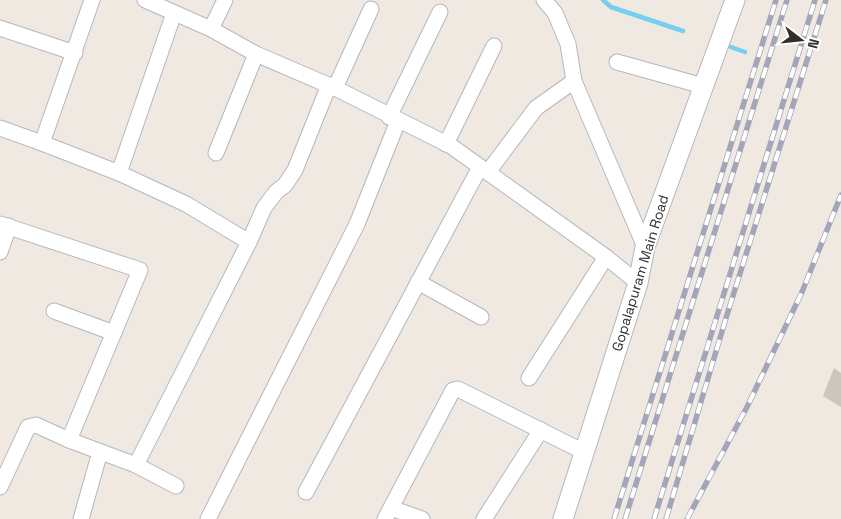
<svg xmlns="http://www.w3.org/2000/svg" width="841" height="519" font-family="'Space Grotesk',sans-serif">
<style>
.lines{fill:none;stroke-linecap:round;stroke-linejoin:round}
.stream{stroke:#75cff0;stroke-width:4.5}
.building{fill:#cbc7bf}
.minor-casing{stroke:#b4b7c1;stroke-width:17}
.tertiary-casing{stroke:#b4b7c1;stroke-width:21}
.minor{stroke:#fff;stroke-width:15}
.tertiary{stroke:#fff;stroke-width:19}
.rail-casing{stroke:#a3a6b8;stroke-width:5.5}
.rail{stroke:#fff;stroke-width:4;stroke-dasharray:11;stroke-linecap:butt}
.labels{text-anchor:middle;stroke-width:4;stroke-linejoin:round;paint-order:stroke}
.street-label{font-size:14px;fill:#2e2e2e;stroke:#fff}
</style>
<rect width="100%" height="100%" fill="#efe9e1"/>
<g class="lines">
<g class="stream">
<path d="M 603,0 L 611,7 L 683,31"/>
<path d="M 728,46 L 745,52"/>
</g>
</g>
<path class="building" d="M 834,368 L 841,373 L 841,407 L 823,396 Z"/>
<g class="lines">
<g class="minor-casing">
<g id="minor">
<path d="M 92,0 L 42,143 L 119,173"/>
<path d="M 145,0 L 211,29 L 256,54 L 335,88 L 451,146 L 606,257 L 638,283"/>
<path d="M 544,0 L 555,13 L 568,44 L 574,81 L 645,247"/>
<path d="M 174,13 L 119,173 L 186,204 L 249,242"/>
<path d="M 0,28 L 75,53"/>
<path d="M 211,29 L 225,0"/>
<path d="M 617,62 L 703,86"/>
<path d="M 335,88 L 371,9"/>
<path d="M 389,117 L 440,12"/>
<path d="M 0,128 L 42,143"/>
<path d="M 446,144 L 494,46"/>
<path d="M 216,153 L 256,54"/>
<path d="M 488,172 L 536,108 L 574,81"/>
<path d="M 0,224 L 140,270 L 69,440 L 136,465 L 176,486"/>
<path d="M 0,252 L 9,226"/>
<path d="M 418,282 L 481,317"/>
<path d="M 54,311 L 114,333"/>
<path d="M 529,378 L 606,257"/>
<path d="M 136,465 L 249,242 L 264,208 L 276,192 L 285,185 L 295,170 L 329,85"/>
<path d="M 0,487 L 28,427 L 36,425 L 69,440"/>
<path d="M 306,492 L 480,167"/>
<path d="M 391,508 L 422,519"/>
<path d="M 81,519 L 100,452"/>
<path d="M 208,519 L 357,224 L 398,121"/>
<path d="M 385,519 L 453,390 L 458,389 L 584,452"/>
<path d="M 484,519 L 541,430"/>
</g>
</g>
<g class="tertiary-casing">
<path id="tertiary" d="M 563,519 L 638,283 L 645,247 L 735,0"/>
</g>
<use href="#minor" class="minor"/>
<use href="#tertiary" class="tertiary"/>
<g class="rail-casing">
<g id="rail">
<path d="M 614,519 L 776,0"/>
<path d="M 625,519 L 787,0"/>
<path d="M 654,519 L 815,0"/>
<path d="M 666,519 L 726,318 L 826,0"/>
<path d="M 687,519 L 747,407 L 802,292 L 841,195"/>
</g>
</g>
<use href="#rail" class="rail"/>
</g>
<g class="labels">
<g class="street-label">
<text transform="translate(640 273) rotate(-73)" y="5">Gopalapuram Main Road</text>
</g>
</g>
<g transform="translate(801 40) rotate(106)" stroke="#ffffff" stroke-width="4" paint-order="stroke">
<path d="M0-4L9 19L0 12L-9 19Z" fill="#2e2e2e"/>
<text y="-8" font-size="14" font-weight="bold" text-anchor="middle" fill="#2e2e2e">N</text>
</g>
</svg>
